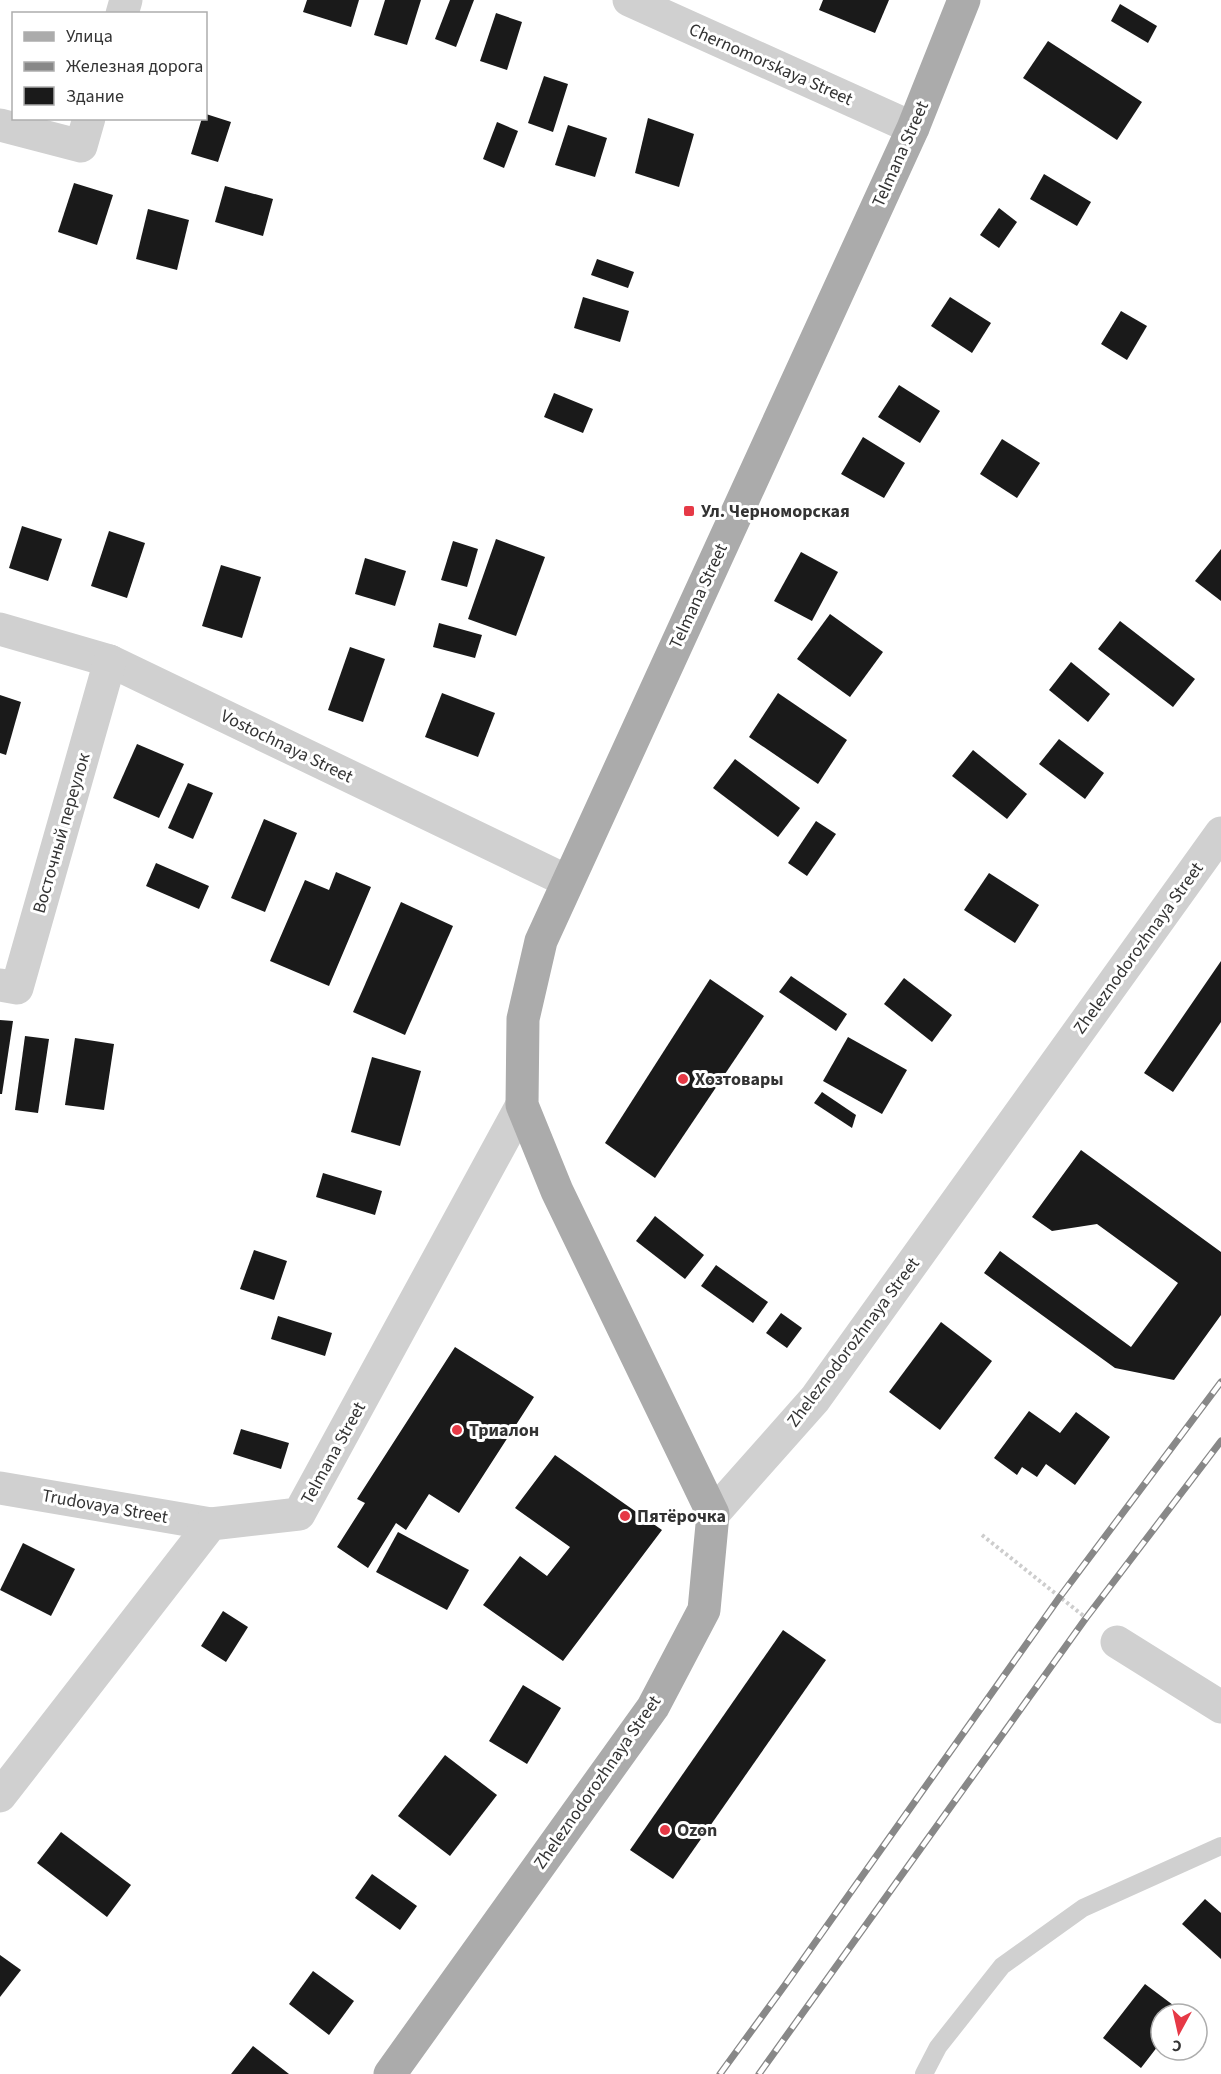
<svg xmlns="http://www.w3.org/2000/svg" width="1221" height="2074" font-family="'Source Sans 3',sans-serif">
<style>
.building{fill:#1a1a1a}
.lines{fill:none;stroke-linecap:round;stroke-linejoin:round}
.path{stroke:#cdcdcd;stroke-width:4;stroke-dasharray:3 3;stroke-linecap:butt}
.lane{stroke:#d0d0d0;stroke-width:18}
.street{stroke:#d0d0d0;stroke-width:33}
.primary{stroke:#ababab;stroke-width:33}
.rail-casing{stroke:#888;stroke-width:7}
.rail{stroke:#fff;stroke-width:4.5;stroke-dasharray:14;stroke-linecap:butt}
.poi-dot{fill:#e63946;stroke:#fff;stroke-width:2}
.labels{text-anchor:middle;stroke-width:6;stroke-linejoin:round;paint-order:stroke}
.street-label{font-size:18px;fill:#333;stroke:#fff}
.poi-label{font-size:18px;font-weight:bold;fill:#333;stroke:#fff;text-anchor:start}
</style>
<rect width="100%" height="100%" fill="#fff"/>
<g class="building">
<path d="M 307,0 L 359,0 L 351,27 L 303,12 Z"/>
<path d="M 385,0 L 421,0 L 407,45 L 374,35 Z"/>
<path d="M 450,0 L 474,0 L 456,47 L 435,39 Z"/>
<path d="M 823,0 L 889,0 L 875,33 L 819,10 Z"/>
<path d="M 1120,4 L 1157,26 L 1148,43 L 1111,21 Z"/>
<path d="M 496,13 L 522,22 L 507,70 L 480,61 Z"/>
<path d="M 1048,41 L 1142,102 L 1117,140 L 1023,78 Z"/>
<path d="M 544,76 L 568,84 L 553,132 L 528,123 Z"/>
<path d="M 206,114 L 231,122 L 218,162 L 191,154 L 202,118 L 206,118 Z"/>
<path d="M 648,118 L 694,134 L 679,187 L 635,173 Z"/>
<path d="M 497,122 L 518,131 L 504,168 L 483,159 Z"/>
<path d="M 568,125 L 607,138 L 595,177 L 555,165 Z"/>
<path d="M 1044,174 L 1091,202 L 1077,226 L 1030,199 Z"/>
<path d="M 74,183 L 113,195 L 97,245 L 58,232 Z"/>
<path d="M 225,186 L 273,199 L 263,236 L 215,222 Z"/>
<path d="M 999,208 L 1017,222 L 999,248 L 980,235 Z"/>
<path d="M 148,209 L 189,220 L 177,270 L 136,259 Z"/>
<path d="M 597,259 L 634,272 L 628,288 L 591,275 Z"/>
<path d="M 583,297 L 629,311 L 620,342 L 574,328 Z"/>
<path d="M 950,297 L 991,323 L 972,353 L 931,326 Z"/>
<path d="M 1121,311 L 1147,326 L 1127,360 L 1101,344 Z"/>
<path d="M 899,385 L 940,411 L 920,443 L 878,417 Z"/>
<path d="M 554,393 L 593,409 L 583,433 L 544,417 Z"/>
<path d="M 863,437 L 905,463 L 884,498 L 841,474 Z"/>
<path d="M 1002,439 L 1040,463 L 1017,498 L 980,474 Z"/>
<path d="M 22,526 L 62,539 L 48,581 L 9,568 Z"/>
<path d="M 109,531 L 145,543 L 127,598 L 91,586 Z"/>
<path d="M 496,539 L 545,557 L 516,636 L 468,619 Z"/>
<path d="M 453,541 L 478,549 L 467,587 L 441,580 Z"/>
<path d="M 1221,549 L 1221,601 L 1195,581 Z"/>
<path d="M 801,552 L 838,572 L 812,621 L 774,601 Z"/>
<path d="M 365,558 L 406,571 L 395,606 L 355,594 Z"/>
<path d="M 221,565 L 261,577 L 242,638 L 202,626 Z"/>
<path d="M 830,614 L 883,652 L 850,697 L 797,659 Z"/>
<path d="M 1120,621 L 1195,679 L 1173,707 L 1098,649 Z"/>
<path d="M 439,623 L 482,635 L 475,658 L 433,647 Z"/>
<path d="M 350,647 L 385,659 L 363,722 L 328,710 Z"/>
<path d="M 1071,662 L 1110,694 L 1088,722 L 1049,690 Z"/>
<path d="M 442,693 L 495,713 L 478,757 L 425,737 Z"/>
<path d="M 778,693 L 847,740 L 818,784 L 749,737 Z"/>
<path d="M 0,695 L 21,702 L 6,755 L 0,753 Z"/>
<path d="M 1059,739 L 1104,773 L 1085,799 L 1039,764 Z"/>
<path d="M 137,744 L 184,764 L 159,818 L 113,798 Z"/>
<path d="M 973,750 L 1027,794 L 1007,819 L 952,776 Z"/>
<path d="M 735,759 L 800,808 L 778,837 L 713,788 Z"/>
<path d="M 188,783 L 213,793 L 193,839 L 168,828 Z"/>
<path d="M 264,819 L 297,833 L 265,912 L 231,898 Z"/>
<path d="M 816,821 L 836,834 L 807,876 L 788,863 Z"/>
<path d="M 156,863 L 209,886 L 199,909 L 146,886 Z"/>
<path d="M 336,872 L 371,887 L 329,986 L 270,961 L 305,880 L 329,890 Z"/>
<path d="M 989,873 L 1039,905 L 1015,943 L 964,910 Z"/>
<path d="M 401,902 L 453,926 L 405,1035 L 353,1012 Z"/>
<path d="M 1221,961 L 1221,1022 L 1173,1092 L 1144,1073 Z"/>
<path d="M 791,976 L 847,1014 L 836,1031 L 779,992 Z"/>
<path d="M 904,978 L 952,1015 L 932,1042 L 884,1004 Z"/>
<path d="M 710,979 L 764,1016 L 655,1178 L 605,1143 Z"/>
<path d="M 0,1020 L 13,1021 L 2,1094 L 0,1094 Z"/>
<path d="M 25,1036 L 49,1039 L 38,1113 L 15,1110 Z"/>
<path d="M 848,1037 L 907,1070 L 882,1114 L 823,1081 Z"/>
<path d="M 75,1038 L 114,1044 L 104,1110 L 65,1105 Z"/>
<path d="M 372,1057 L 421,1071 L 400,1146 L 351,1132 Z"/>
<path d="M 822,1092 L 856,1115 L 852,1128 L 814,1103 Z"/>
<path d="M 1081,1150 L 1221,1252 L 1221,1315 L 1174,1380 L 1115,1368 L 984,1273 L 1000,1251 L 1131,1347 L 1178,1283 L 1097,1224 L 1052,1231 L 1032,1217 Z"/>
<path d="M 323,1173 L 382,1191 L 375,1215 L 316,1197 Z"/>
<path d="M 655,1216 L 704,1255 L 685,1279 L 636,1241 Z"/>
<path d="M 254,1250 L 287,1261 L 274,1300 L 240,1289 Z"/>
<path d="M 716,1265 L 768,1302 L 753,1323 L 701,1286 Z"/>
<path d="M 781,1313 L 802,1328 L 787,1348 L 766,1333 Z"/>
<path d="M 278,1316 L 332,1333 L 325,1356 L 271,1339 Z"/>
<path d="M 941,1322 L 992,1361 L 940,1430 L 889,1392 Z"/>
<path d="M 455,1347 L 534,1397 L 459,1513 L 429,1494 L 406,1530 L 396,1523 L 368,1568 L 337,1547 L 365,1503 L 357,1499 Z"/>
<path d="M 1029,1411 L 1060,1433 L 1076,1412 L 1110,1437 L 1075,1485 L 1046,1464 L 1037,1477 L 1022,1467 L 1017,1475 L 994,1458 Z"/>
<path d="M 241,1429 L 289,1443 L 281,1469 L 233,1454 Z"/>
<path d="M 555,1455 L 662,1530 L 563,1661 L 483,1605 L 520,1556 L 547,1576 L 570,1547 L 515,1508 Z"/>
<path d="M 398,1532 L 469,1570 L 447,1610 L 376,1572 Z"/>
<path d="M 23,1543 L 75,1569 L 51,1616 L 0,1590 Z"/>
<path d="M 223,1611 L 248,1627 L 226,1662 L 201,1646 Z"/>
<path d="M 783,1630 L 826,1660 L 673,1879 L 630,1850 Z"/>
<path d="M 523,1685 L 561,1708 L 527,1764 L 489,1741 Z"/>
<path d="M 445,1755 L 497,1795 L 450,1856 L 398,1816 Z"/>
<path d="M 61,1832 L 131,1885 L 107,1917 L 37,1863 Z"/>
<path d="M 372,1874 L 417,1906 L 400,1930 L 355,1898 Z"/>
<path d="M 1205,1899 L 1221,1913 L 1221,1959 L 1182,1924 Z"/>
<path d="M 0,1955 L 21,1970 L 0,1997 Z"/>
<path d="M 313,1971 L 354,2001 L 329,2035 L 289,2004 Z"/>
<path d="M 1145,1984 L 1185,2014 L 1161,2014 L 1161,2042 L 1141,2068 L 1103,2038 Z"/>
<path d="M 253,2046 L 289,2074 L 231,2074 Z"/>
</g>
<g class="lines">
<path class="path" d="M 982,1535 L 1090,1621"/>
<path class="lane" d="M 924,2074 L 938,2047 L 1002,1966 L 1083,1908 L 1221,1846"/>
<g class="street">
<path d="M 629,0 L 913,128"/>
<path d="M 122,14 L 126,0"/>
<path d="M 0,125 L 81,146 L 89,118"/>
<path d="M 0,629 L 110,661 L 567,881"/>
<path d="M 0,985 L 17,988 L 110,661"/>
<path d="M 0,1488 L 211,1524"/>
<path d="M 713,1514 L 815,1399 L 1221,833"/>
<path d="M 1117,1642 L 1221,1707"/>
<path d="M 0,1796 L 211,1524 L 299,1514 L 522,1105"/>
</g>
<path class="primary" d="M 390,2074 L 653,1707 L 704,1610 L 713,1514 L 557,1191 L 522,1105 L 523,1019 L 541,941 L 913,128 L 964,0"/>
<g class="rail-casing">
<g id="rail">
<path d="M 720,2074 L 785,1985 L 1059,1598 L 1221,1382"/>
<path d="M 759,2074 L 1086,1618 L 1221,1441"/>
</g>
</g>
<use href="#rail" class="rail"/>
</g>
<g class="poi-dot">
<rect x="683" y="505" width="12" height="12" rx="3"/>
<circle cx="683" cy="1079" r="6"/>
<circle cx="457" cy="1430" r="6"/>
<circle cx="625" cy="1516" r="6"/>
<circle cx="665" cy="1830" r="6"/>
</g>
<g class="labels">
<g class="street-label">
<text transform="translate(771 64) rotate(24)" y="6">Chernomorskaya Street</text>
<text transform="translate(900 154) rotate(-66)" y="6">Telmana Street</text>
<text transform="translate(698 596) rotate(-65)" y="6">Telmana Street</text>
<text transform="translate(287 746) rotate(26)" y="6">Vostochnaya Street</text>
<text transform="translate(61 833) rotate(-74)" y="6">Восточный переулок</text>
<text transform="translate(1138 948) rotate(-54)" y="6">Zheleznodorozhnaya Street</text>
<text transform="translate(853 1342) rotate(-53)" y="6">Zheleznodorozhnaya Street</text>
<text transform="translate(333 1453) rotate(-61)" y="6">Telmana Street</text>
<text transform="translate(105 1506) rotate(10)" y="6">Trudovaya Street</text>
<text transform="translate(597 1782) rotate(-55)" y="6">Zheleznodorozhnaya Street</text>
</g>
<g class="poi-label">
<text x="701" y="517">Ул. Черноморская</text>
<text x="695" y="1085">Хозтовары</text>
<text x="469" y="1436">Триалон</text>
<text x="637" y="1522">Пятёрочка</text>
<text x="677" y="1836">Ozon</text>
</g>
</g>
<rect x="12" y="12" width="195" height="108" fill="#ffffff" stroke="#adadad" stroke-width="1.5"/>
<rect x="24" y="32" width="30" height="9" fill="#ababab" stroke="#adadad" stroke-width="1.5"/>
<text x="66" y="42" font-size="18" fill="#333333">Улица</text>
<rect x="24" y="62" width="30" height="9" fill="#888888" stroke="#adadad" stroke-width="1.5"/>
<text x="66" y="72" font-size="18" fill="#333333">Железная дорога</text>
<rect x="24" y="87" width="30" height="18" fill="#1a1a1a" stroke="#adadad" stroke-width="1.5"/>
<text x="66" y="102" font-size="18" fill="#333333">Здание</text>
<g transform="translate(1179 2032) rotate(188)"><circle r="28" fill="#ffffff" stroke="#adadad" stroke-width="1.5"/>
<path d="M0-4.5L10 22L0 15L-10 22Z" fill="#e63946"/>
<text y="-9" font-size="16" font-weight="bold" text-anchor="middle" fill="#333333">С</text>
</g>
</svg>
